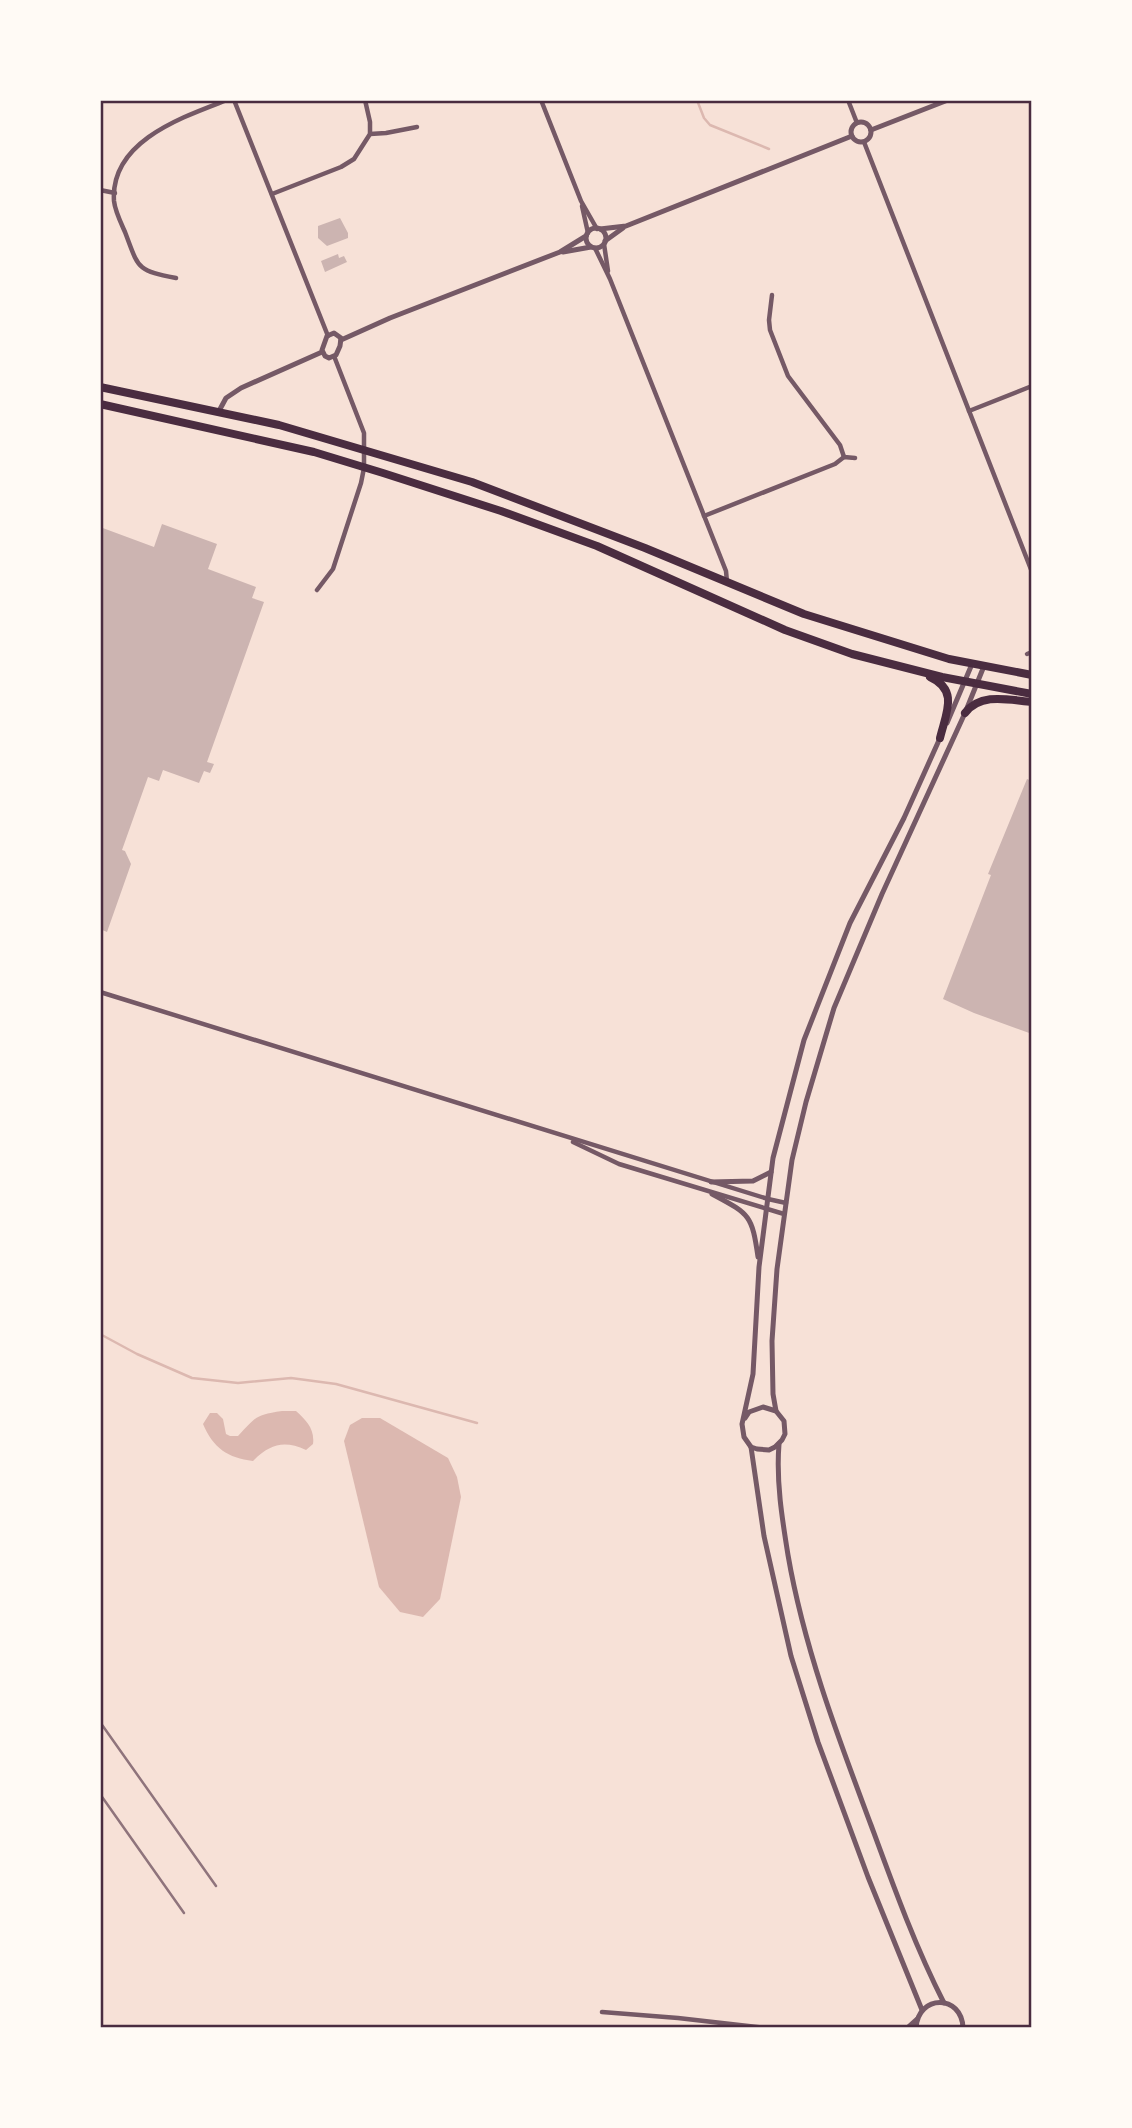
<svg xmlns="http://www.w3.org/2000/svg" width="1132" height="2128" font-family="'Fira Sans Condensed',sans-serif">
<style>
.water{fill:#dcb8b0}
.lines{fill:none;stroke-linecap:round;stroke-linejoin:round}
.stream{stroke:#dcb8b0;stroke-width:2.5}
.building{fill:#ccb4b1}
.minor{stroke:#755966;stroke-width:4.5}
.tertiary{stroke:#755966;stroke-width:5}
.trunk{stroke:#4a2c40;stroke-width:8}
.rail{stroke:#8f747c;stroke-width:2.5}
.neatline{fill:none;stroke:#4a2c40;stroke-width:2.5}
</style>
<rect width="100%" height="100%" fill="#f7e1d7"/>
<g class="water">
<path d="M 282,1411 L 296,1411 C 306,1420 315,1429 313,1444 L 306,1450 C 284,1440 270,1444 253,1461 C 228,1458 213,1448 203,1424 L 210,1413 L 217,1413 L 223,1419 L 226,1434 L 230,1436 L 238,1436 C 256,1417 255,1415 282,1411 Z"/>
<path d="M 362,1418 L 380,1418 L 448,1458 L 457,1477 L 461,1497 L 440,1599 L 423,1617 L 400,1612 L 379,1587 L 344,1441 L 350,1425 Z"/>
</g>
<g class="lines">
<g class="stream">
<path d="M 697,100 L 704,118 L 710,125 L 769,149"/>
<path d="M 100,1334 L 137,1354 L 192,1378 L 238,1383 L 291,1378 L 336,1384 L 477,1423"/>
</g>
</g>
<g class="building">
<path d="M 340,218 L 348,233 L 348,238 L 327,246 L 318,238 L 318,226 Z"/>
<path d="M 338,254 L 339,258 L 344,256 L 347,262 L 325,272 L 321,261 Z"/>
<path d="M 162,524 L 217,544 L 208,569 L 256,587 L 252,598 L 264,602 L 207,762 L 214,764 L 210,773 L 204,771 L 199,783 L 163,770 L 159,781 L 148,777 L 122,850 L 125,851 L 131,864 L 107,932 L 100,929 L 100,527 L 154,547 Z"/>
<path d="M 1027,779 L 1032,781 L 1032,1034 L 974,1013 L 943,999 L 991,875 L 988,874 Z"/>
</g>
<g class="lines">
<g class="minor">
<path d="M 234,100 L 328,336"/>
<path d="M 541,100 L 581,201 L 597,229"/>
<path d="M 848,100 L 857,123"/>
<path d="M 370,134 L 386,133 L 417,127"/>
<path d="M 864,142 L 1032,572"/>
<path d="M 100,190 L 115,193"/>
<path d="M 272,194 L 341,167 L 354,159 L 370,134 L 370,122 L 365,100"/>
<path d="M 582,206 L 588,233"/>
<path d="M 604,244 L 608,271"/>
<path d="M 595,248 L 610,279 L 726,571 L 727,582"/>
<path d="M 176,278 C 136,270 139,269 125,232 C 121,223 115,211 114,201 C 110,141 183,117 227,100"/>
<path d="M 772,295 L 769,320 L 770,330 L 788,376 L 840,445 L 844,457"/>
<path d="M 969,411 L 1032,386"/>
<path d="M 704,516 L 835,464 L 844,457 L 855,458"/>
<path d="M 317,590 L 333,569 L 361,483 L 364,468 L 364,433 L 334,356"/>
<path d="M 1027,654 L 1032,652"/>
<path d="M 100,992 L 768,1199 L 786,1203"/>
<path d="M 573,1142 L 619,1164 L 784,1214"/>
<path d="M 602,2012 L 678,2018 L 765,2028"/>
<path d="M 907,2028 L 917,2019"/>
</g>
<g class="tertiary">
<circle cx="861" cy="132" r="10"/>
<path d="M 871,130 L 948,100"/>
<circle cx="596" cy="238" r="10"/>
<path d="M 600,229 L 626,226 L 852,136"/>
<path d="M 605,241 L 623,228"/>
<path d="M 563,252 L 591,247"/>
<path d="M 334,333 L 341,338 L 340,346 L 336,355 L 329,358 L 325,356 L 322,350 L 327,336 Z"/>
<path d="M 341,340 L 390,318 L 560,252 L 586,236"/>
<path d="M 219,411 L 226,398 L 241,388 L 322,352"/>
<path d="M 947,723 L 972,664"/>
<path d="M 711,1182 L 753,1181 L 771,1172"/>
<path d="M 712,1194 C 749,1214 752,1214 758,1257"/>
<path d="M 776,1411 L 773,1394 L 772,1341 L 777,1269 L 792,1160 L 806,1102 L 834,1008 L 882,894 L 965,713 L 984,666"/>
<path d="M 745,1418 L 749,1412 L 763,1407 L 776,1411 L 784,1421 L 785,1434 L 782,1440 L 775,1447 L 769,1450 L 757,1449 L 751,1447 L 744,1437 L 742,1424 L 753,1374 L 759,1267 L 773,1158 L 804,1040 L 850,923 L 904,818 L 940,738"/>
<path d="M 779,1444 C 776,1481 782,1518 788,1555 C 804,1648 838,1737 871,1825 C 893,1885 915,1946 944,2003"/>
<path d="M 751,1447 L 764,1536 L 791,1656 L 818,1742 L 868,1877 L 922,2010"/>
<path d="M 916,2028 C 918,1994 962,1994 963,2028"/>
</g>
<g class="trunk">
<path d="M 100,387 L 279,425 L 472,482 L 645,548 L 804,614 L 949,659 L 1032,675"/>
<path d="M 100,404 L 314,452 L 383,473 L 501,511 L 597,546 L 785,630 L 852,654 L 942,677 L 1032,694"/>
<path d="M 930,677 C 959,690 946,713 940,738"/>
<path d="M 965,713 C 981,692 1009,700 1032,702"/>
</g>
<g class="rail">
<path d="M 100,1722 L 216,1886"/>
<path d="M 100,1794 L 184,1913"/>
</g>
</g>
<rect width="1132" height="2128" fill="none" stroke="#fffaf5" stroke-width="203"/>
<rect x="102" y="102" width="928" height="1924" class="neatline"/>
</svg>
